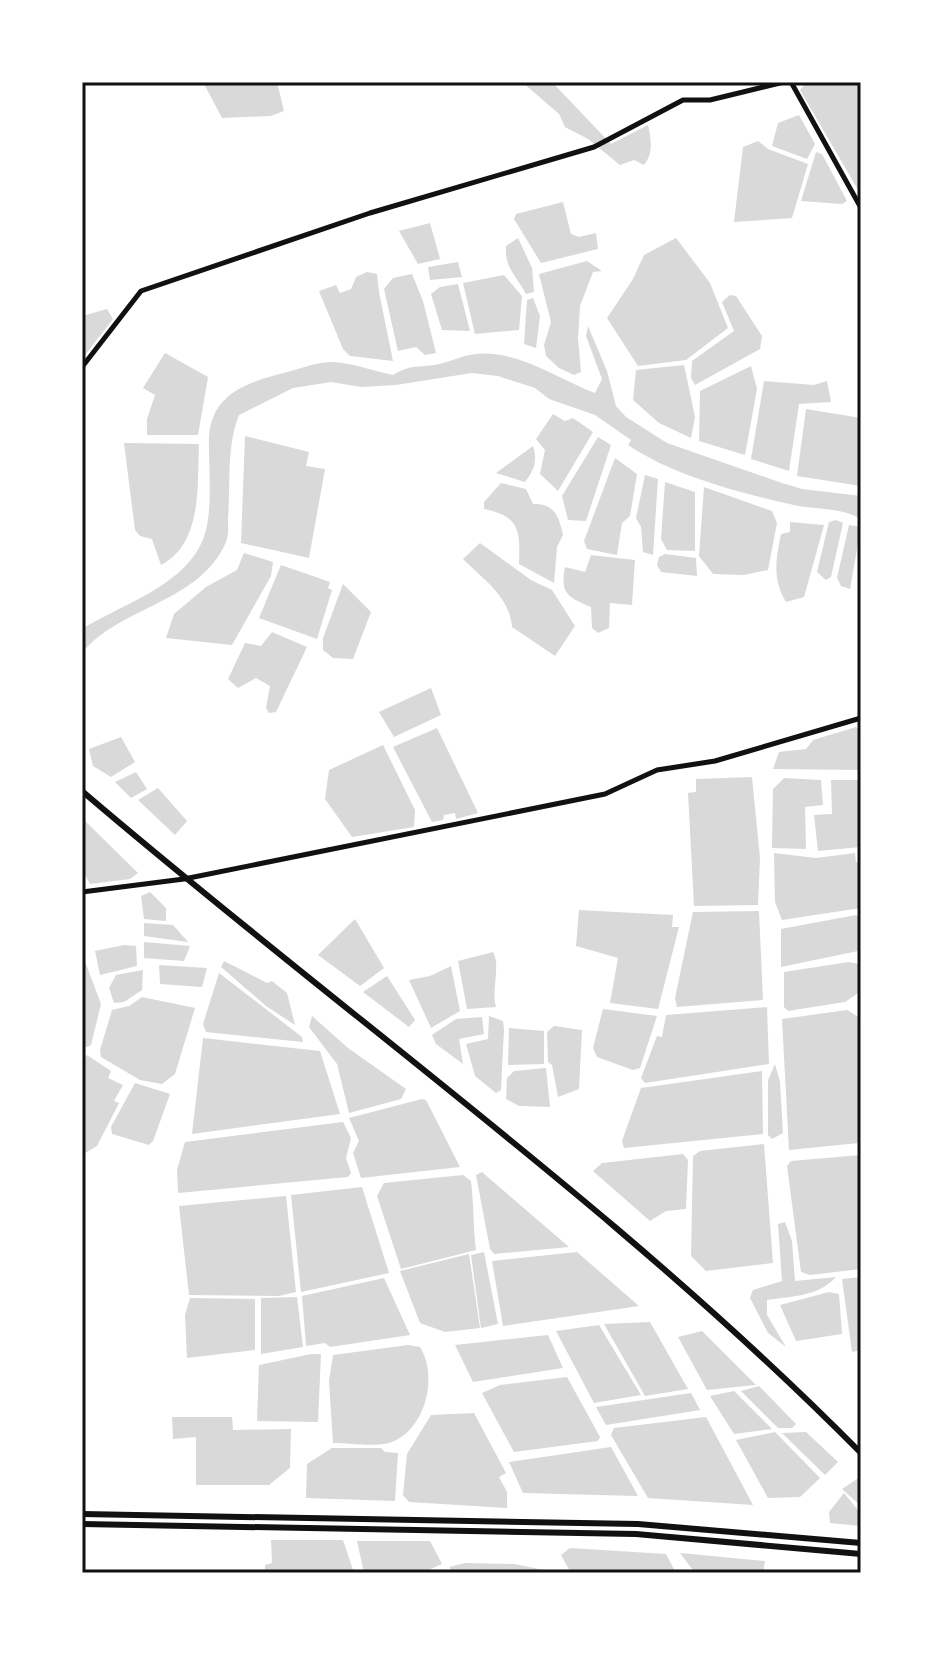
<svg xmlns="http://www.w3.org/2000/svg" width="943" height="1655" font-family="'PT Sans Narrow',sans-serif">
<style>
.water{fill:#d9d9d9}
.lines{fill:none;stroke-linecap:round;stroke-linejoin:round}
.tertiary{stroke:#111;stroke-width:5}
.secondary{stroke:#111;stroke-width:6}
.primary{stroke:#111;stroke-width:6}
.neatline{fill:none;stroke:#111;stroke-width:3}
</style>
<rect width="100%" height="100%" fill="#fff"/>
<g class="water">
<path d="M 203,82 L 277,82 L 284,111 L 271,116 L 222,118 Z"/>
<path d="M 522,82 L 552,82 L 611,144 L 648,125 C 651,139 654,153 644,165 L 634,160 L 620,165 L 588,139 L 565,127 L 559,114 Z"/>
<path d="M 807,82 L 861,82 L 861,195 L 800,90 Z"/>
<path d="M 799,115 L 815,144 L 807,159 L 772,146 L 778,123 Z"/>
<path d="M 758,141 L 768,149 L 808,164 L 792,218 L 734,222 L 743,147 Z"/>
<path d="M 816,152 L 822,154 L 847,201 L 842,204 L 801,201 Z"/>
<path d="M 563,202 L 571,234 L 579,237 L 596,233 L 598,249 L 541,263 L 514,219 L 516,214 Z"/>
<path d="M 430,223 L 440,259 L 418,264 L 399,231 Z"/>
<path d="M 518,238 L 532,268 L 534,292 L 526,294 C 517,277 504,267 506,246 Z"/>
<path d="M 676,238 L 710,283 L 728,328 L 686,360 L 638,366 L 607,318 L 633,279 L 644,255 Z"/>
<path d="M 587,261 L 602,271 L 593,272 L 580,306 L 578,338 L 581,372 L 574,375 L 559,368 L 546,356 L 544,345 L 551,322 L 539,274 Z"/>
<path d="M 458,262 L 462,277 L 430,280 L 428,267 Z"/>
<path d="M 367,272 L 377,274 L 379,292 L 393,361 L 350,356 L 343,349 L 319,291 L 336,285 L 340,293 L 351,289 L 356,277 Z"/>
<path d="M 412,274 L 423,301 L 436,353 L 425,355 L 416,347 L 398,351 L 384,289 L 393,278 Z"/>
<path d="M 504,275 L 522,296 L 519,330 L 475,334 L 463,283 Z"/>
<path d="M 458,284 L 470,331 L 442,330 L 431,294 L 440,287 Z"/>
<path d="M 730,295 L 736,296 L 762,336 L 760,349 L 695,385 L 691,378 L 692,361 L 734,331 L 722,302 Z"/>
<path d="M 533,298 L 540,316 L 536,348 L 524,344 L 527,300 Z"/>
<path d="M 107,309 L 113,319 L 82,359 L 82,316 Z"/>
<path d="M 588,326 L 607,371 L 616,406 L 626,417 L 667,443 L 782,483 L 802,489 L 861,496 L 861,519 C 841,507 815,510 794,505 C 740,493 674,476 628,445 L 631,440 L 595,415 L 549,399 L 535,388 L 498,376 L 472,373 L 396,385 L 361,387 L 331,382 L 293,388 L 239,415 C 226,448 231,483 228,518 C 228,526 229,534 226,542 C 200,603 120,606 82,653 L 82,629 C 121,605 179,587 200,546 C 215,519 208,468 209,437 C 212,390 253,381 291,371 C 304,367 319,362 333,362 C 353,363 374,371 393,375 C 412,364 415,368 434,365 C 448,363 462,355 476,354 C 519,350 557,379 595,393 L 602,379 L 586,336 Z"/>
<path d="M 165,353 L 208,377 L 198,435 L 147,435 L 147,419 L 155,395 L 143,388 Z"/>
<path d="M 684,365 L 695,417 L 691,438 L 659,423 L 633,400 L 636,370 Z"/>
<path d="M 751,366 L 757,389 L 745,455 L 699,441 L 700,391 Z"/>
<path d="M 764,381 L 814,385 L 827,381 L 831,402 L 799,404 L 789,471 L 751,459 Z"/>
<path d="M 806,409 L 861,418 L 861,486 L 797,476 Z"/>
<path d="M 553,414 L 565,421 L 573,418 L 593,432 L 558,491 L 540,474 L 545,450 L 536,439 Z"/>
<path d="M 245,436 L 309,452 L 306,466 L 325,469 L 309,558 L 241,543 Z"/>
<path d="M 598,437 L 611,445 L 586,521 L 568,520 L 562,496 Z"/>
<path d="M 124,443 L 199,444 C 197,485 203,543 161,565 L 152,539 L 140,536 L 135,530 Z"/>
<path d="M 533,446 C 538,461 534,470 525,482 L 496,473 Z"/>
<path d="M 615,458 L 637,474 L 630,516 L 622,523 L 617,555 L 587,549 L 584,541 Z"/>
<path d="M 645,475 L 658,479 L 653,555 L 643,552 L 641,527 L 636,518 Z"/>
<path d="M 665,482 L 695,492 L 695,551 L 667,550 L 661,539 Z"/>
<path d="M 501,483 L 526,489 L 533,504 C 554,503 559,516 563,535 L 557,547 L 554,583 L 519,564 C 520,533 521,516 484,509 L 484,502 Z"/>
<path d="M 704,487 L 772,511 L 777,523 L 768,570 L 744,575 L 713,574 L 699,556 Z"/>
<path d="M 836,520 L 843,523 L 831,577 L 826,580 L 817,572 L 829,522 Z"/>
<path d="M 790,522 L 824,525 L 804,597 L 786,602 C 772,578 776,559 781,534 L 790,532 Z"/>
<path d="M 849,525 L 861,527 L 850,589 L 841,586 L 837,578 Z"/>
<path d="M 480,543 L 531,580 L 552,590 L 575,626 L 555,656 L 512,627 C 510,597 483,579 463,559 Z"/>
<path d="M 244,553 L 273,562 L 271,576 L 232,645 L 166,638 L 174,614 L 206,587 L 237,570 Z"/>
<path d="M 665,554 L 696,558 L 697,576 L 661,572 L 657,565 L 659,557 Z"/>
<path d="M 591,555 L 635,560 L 632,605 L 610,603 L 609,628 L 598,633 L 592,628 L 591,607 C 567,597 560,593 565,567 L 585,572 Z"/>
<path d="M 281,565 L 330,582 L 328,588 L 332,590 L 317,639 L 259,618 Z"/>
<path d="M 343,584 L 371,612 L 353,659 L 333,658 L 323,650 L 323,638 Z"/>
<path d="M 272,632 L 307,647 L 276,712 L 269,713 L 266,708 L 270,686 L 256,678 L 238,688 L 228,679 L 245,643 L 261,646 Z"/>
<path d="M 431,688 L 441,715 L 394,737 L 379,712 Z"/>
<path d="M 856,727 L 861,731 L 861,770 L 773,769 L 779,752 L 806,749 L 813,740 Z"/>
<path d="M 437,728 L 478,813 L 456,819 L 455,813 L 444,815 L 443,820 L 432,822 L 393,747 Z"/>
<path d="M 121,737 L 135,762 L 111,777 L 93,766 L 89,749 Z"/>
<path d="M 383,745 L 415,810 L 414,827 L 352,837 L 325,799 L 329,770 Z"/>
<path d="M 136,772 L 147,789 L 131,798 L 115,782 Z"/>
<path d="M 752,777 L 760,858 L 758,905 L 694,906 L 688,793 L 696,792 L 696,779 Z"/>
<path d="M 784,778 L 821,780 L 823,805 L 805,807 L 806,849 L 772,848 L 773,789 Z"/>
<path d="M 831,780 L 861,780 L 861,847 L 818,851 L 814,815 L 832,814 Z"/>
<path d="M 158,788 L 187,821 L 175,835 L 138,800 Z"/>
<path d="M 82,818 L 138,873 L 130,879 L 90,884 L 82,869 Z"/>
<path d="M 774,853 L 816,858 L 855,853 L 856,862 L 860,863 L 861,908 L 782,920 L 775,902 Z"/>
<path d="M 150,892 L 166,908 L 166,921 L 144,919 L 141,896 Z"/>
<path d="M 579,910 L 673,915 L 672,927 L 679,927 L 658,1009 L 610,1003 L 618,958 L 576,946 Z"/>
<path d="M 759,911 L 763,1000 L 677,1007 L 675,998 L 693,912 Z"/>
<path d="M 856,915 L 861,918 L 858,951 L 781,967 L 781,929 Z"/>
<path d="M 355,919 L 384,968 L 360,986 L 318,955 Z"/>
<path d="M 144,923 L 173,925 L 188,942 L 144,936 Z"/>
<path d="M 144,942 L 190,946 L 184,961 L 144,958 Z"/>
<path d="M 124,945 L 136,946 L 137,966 L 100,975 L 95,951 Z"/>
<path d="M 493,952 C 501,966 491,989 496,1007 L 467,1009 L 458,961 Z"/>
<path d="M 83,956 L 101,1004 L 91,1045 L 87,1047 L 82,1044 Z"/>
<path d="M 224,961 L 267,983 L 272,981 L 287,993 L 295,1025 L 266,1006 L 221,967 Z"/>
<path d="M 849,962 L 859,964 L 858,993 L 845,1002 L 788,1011 L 784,1007 L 784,972 Z"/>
<path d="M 159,965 L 207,968 L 202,987 L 160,984 Z"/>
<path d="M 451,966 L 460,1011 L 431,1028 L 409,980 L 430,976 Z"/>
<path d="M 143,970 L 142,990 L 124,1002 L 114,1003 L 109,988 L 116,975 Z"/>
<path d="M 219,973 L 302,1037 L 303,1042 L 206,1032 L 203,1024 Z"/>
<path d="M 387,976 L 415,1020 L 409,1027 L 363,992 Z"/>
<path d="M 142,997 L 195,1008 L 175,1074 L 162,1084 L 140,1080 L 101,1057 L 100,1050 L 112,1010 L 129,1006 Z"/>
<path d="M 767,1007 L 769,1064 L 645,1083 L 641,1078 L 657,1036 L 662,1037 L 666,1015 Z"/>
<path d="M 603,1009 L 657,1016 L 640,1068 L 633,1070 L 597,1057 L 593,1048 Z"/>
<path d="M 847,1010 L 860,1018 L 859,1143 L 789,1150 L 782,1019 Z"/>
<path d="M 312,1016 L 348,1048 L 406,1089 L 401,1099 L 349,1113 L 337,1064 L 309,1027 Z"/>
<path d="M 489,1016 L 503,1021 L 504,1029 L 501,1090 L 496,1093 L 475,1076 L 466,1044 L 488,1039 Z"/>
<path d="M 482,1017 L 484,1034 L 459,1039 L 463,1064 L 436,1044 L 432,1035 L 456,1019 Z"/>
<path d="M 554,1026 L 582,1030 L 579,1089 L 558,1097 L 552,1065 L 548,1062 L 547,1032 Z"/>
<path d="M 509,1028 L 544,1031 L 544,1064 L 508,1065 Z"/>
<path d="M 203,1038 L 320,1051 L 340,1114 L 192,1134 Z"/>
<path d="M 87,1055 L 111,1071 L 108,1078 L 123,1085 L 114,1101 L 119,1103 L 97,1146 L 82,1155 L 82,1063 Z"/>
<path d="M 775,1064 L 780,1082 L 783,1133 L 772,1139 L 768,1135 L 768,1080 Z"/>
<path d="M 546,1068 L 550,1107 L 519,1106 L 506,1099 L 507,1078 L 514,1071 Z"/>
<path d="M 762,1071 L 763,1134 L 624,1148 L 622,1141 L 641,1088 Z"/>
<path d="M 135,1083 L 170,1094 L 153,1141 L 149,1145 L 112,1134 L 111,1127 Z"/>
<path d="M 422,1099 L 426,1100 L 460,1167 L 361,1178 L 353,1153 L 359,1141 L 349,1118 Z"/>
<path d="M 343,1122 L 351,1138 L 346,1158 L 351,1173 L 348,1177 L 178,1193 L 177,1170 L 185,1142 Z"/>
<path d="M 764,1144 L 773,1263 L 706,1271 L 691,1256 L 693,1156 L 700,1151 Z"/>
<path d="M 683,1154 L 688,1160 L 686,1209 L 666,1211 L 650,1221 L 593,1171 L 602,1163 Z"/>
<path d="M 861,1155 L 861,1269 L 810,1275 L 801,1272 L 787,1166 L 791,1161 Z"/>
<path d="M 482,1172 L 569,1247 L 494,1254 L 490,1249 L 476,1175 Z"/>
<path d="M 463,1175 L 471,1181 C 474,1205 473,1227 476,1250 L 401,1269 L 377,1196 L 384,1183 Z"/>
<path d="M 362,1187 L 389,1273 L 301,1292 L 291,1195 Z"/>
<path d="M 286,1196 L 296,1292 L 279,1296 L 189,1295 L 179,1206 Z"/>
<path d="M 785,1222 L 792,1241 L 795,1281 L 836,1277 C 818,1297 792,1296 767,1300 L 767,1315 L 786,1347 L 768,1333 L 750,1298 L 753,1290 L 782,1281 L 778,1224 Z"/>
<path d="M 484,1252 L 498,1324 L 481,1328 L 471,1255 Z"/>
<path d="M 577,1252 L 639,1306 L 503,1326 L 492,1261 Z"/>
<path d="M 469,1254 L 480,1328 L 445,1332 L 420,1323 L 400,1271 Z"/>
<path d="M 861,1277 L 861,1350 L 852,1352 L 842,1279 Z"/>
<path d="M 384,1278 L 410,1335 L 330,1347 L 325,1343 L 306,1346 L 302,1296 Z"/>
<path d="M 829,1292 L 839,1294 L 842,1334 L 796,1341 L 780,1305 Z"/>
<path d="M 297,1297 L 303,1347 L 261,1354 L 261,1298 Z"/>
<path d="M 190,1298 L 255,1299 L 255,1350 L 187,1358 L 185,1315 Z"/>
<path d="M 650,1322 L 688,1389 L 645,1396 L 604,1324 Z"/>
<path d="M 599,1325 L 641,1395 L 594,1403 L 556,1331 Z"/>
<path d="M 702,1331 L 756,1385 L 707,1390 L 678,1337 Z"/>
<path d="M 548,1335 L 563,1368 L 473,1382 L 455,1345 Z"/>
<path d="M 408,1345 L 420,1347 C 439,1377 425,1432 389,1443 C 373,1447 350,1443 333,1443 L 329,1381 L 333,1355 Z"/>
<path d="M 311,1354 L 321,1354 L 318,1422 L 257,1421 L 259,1365 Z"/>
<path d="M 567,1377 L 600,1437 L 598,1441 L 514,1452 L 482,1393 L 500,1385 Z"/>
<path d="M 759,1386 L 796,1424 L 792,1428 L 778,1428 L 741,1391 Z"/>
<path d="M 734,1391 L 772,1429 L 734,1434 L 710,1396 Z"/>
<path d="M 691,1393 L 700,1410 L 606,1425 L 596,1407 Z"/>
<path d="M 474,1413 L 506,1473 L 499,1477 L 507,1492 L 507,1508 L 409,1502 L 403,1495 L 407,1454 L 431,1415 Z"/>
<path d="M 172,1417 L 232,1417 L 233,1430 L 291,1429 L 290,1468 L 269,1485 L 196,1485 L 196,1437 L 173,1439 Z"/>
<path d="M 706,1417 L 753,1505 L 648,1498 L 611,1435 L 614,1428 Z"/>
<path d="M 775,1432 L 820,1478 L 800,1497 L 768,1498 L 736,1440 Z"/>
<path d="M 806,1432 L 838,1462 L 825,1475 L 782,1433 Z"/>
<path d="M 611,1447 L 638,1496 L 523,1493 L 509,1462 Z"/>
<path d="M 332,1448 L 381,1448 L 385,1452 L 398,1453 L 395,1501 L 306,1498 L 307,1464 Z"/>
<path d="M 857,1479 L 861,1484 L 861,1506 L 842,1489 Z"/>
<path d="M 844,1493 L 861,1514 L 861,1526 L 830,1523 L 829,1512 Z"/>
<path d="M 271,1540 L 343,1540 L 354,1573 L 265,1573 L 265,1565 L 272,1563 Z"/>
<path d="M 357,1541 L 430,1541 L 442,1564 L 422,1573 L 364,1573 Z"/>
<path d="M 570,1548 L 666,1554 L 676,1573 L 571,1573 L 561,1555 Z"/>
<path d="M 680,1553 L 765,1561 L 763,1573 L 695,1573 Z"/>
<path d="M 465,1563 L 515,1564 L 558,1573 L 453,1573 L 449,1567 Z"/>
</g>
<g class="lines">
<g class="tertiary">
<path d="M 791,82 L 861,208"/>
<path d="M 82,367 L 141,291 L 370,213 L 594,147 L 683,100 L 710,100 L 784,82"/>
<path d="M 82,892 L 184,879 L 605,794 L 657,770 L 715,761 L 861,718"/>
</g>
<path class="secondary" d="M 82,791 C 341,1013 621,1210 861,1453"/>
<g class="primary">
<path d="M 82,1514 L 638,1524 L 861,1543"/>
<path d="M 82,1524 L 636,1534 L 861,1554"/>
</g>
</g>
<rect width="943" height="1655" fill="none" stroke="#ffffff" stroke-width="168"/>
<rect x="84" y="84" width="775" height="1487" class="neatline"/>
</svg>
